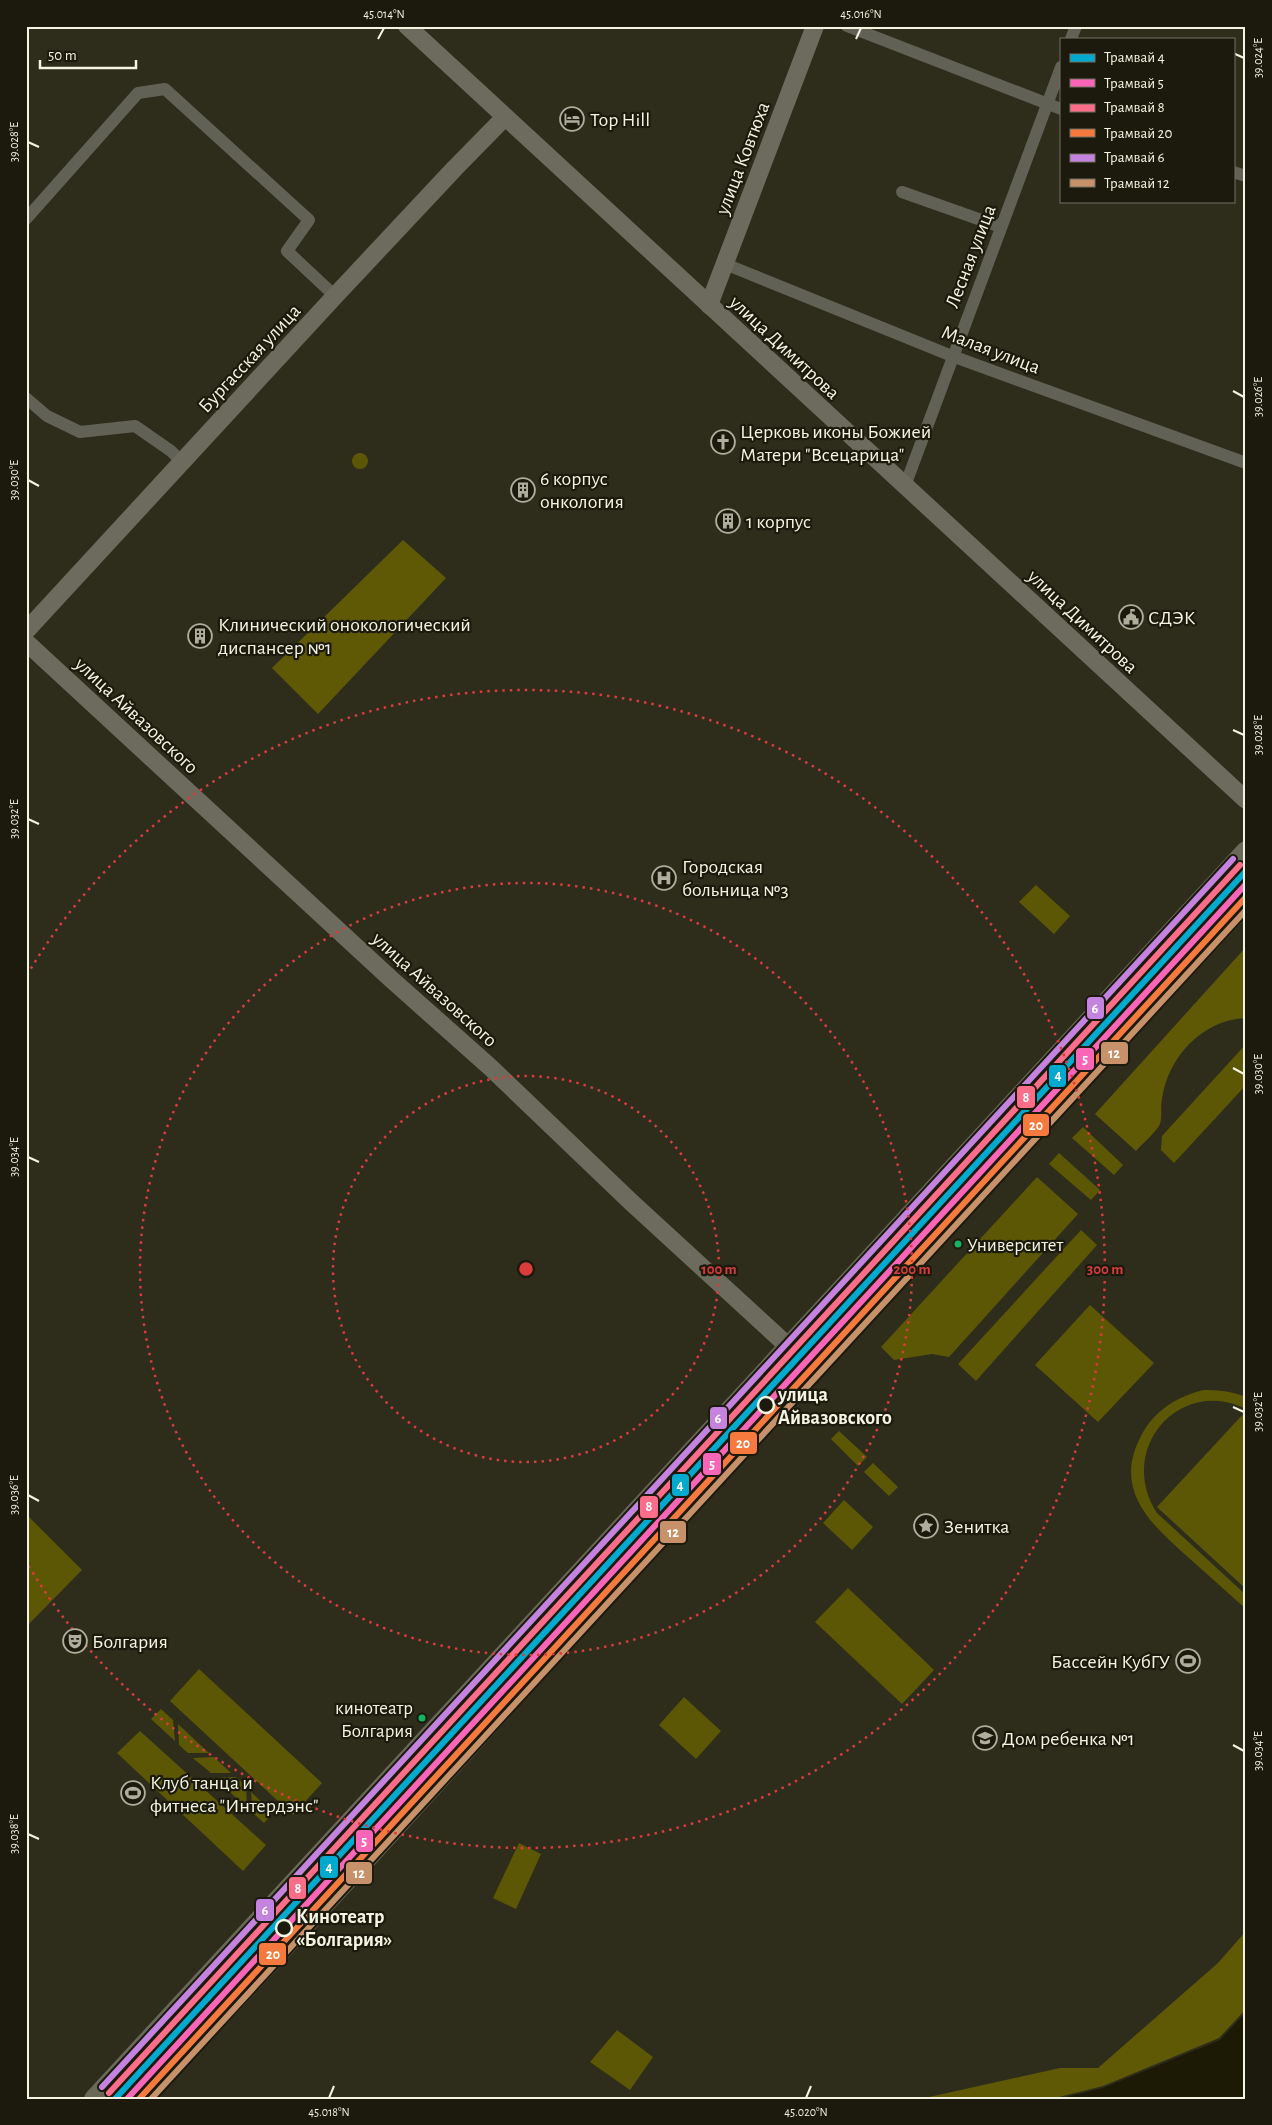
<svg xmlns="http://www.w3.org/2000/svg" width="1272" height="2125" font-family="'Alegreya Sans',sans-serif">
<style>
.green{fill:#5c5704}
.forest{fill:#5f5906}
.water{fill:#1c1a04}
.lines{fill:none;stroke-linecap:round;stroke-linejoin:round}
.street{stroke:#616155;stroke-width:12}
.secondary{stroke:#6c6b5d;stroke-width:18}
.primary{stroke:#6a6858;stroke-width:20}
.tram-1-casing{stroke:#1b1a0d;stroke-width:10}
.tram-2-casing{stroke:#1b1a0d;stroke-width:10}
.tram-3-casing{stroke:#1b1a0d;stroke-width:10}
.tram-4-casing{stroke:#1b1a0d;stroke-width:10}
.tram-5-casing{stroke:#1b1a0d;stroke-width:10}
.tram-6-casing{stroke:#1b1a0d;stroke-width:10}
.tram-1{stroke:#00a9ce;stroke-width:6}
.tram-2{stroke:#fa66b7;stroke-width:6}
.tram-3{stroke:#fb6d88;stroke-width:6}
.tram-4{stroke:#f6793e;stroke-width:6}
.tram-5{stroke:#c483df;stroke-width:6}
.tram-6{stroke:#c7916a;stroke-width:6}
.ticks{fill:none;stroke:#f4f4e2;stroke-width:2}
.ring{fill:none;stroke:#d93c3b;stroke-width:2.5;stroke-dasharray:2.5 5}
.bus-dot{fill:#13b361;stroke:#1b1a0d;stroke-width:2}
.stop-dot{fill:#1b1a0d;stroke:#f4f4e2;stroke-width:2.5}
.labels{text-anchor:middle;stroke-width:4.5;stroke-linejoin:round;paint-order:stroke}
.bus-label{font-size:19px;fill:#f4f4e2;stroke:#1b1a0d;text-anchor:start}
.poi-label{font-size:20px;fill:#f4f4e2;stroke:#1b1a0d;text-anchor:start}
.street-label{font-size:20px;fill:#f4f4e2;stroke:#1b1a0d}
.stop-label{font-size:20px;font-weight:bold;fill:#f4f4e2;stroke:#1b1a0d;text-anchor:start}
.centre{fill:#d93c3b;stroke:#1b1a0d;stroke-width:2.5}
.ring-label{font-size:15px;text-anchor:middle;font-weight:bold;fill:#d93c3b;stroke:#1b1a0d;stroke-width:4.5;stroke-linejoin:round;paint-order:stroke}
.line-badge{stroke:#1b1a0d;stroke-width:2}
.badge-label{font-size:14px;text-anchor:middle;font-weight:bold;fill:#fff}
.neatline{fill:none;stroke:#f4f4e2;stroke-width:2}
.ticks-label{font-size:12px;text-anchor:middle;fill:#f4f4e2}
</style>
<rect width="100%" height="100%" fill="#2e2d1c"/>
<g class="green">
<circle cx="360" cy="461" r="8"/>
<path d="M 1036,885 L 1070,916 L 1054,934 L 1019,902 Z"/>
<path d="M 1246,1044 L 1246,1085 L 1174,1163 L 1161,1150 L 1162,1136 Z"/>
<path d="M 1083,1127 L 1123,1165 L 1114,1175 L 1072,1138 Z"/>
<path d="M 1059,1153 L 1100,1190 L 1091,1200 L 1049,1164 Z"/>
<path d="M 1037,1177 L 1078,1214 L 949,1357 L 932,1354 L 894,1360 L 881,1347 Z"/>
<path d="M 1081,1230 L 1097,1245 L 976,1381 L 958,1364 Z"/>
<path d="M 1090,1305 L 1154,1363 L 1098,1422 L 1035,1365 Z"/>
<path d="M 1203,1390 C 1218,1390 1232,1391 1246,1397 L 1246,1409 C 1179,1376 1116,1450 1157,1513 L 1246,1595 L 1246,1609 C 1227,1592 1208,1575 1189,1558 C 1152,1525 1112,1491 1141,1436 C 1154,1411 1176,1397 1203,1390 Z"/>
<path d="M 1246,1411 L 1246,1589 L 1157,1507 Z"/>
<path d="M 839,1431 L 867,1457 L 858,1466 L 831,1439 Z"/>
<path d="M 873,1463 L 898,1487 L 889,1496 L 864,1472 Z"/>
<path d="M 844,1500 L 873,1527 L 852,1550 L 823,1523 Z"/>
<path d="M 26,1514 L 82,1570 L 26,1627 Z"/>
<path d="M 848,1588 L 934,1670 L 902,1704 L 815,1622 Z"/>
<path d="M 199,1669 L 322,1783 L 293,1815 L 170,1701 Z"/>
<path d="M 684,1697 L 721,1731 L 696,1759 L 659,1725 Z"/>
<path d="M 161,1709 L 173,1720 L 175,1741 L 151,1719 Z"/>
<path d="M 178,1724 L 209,1753 L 188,1753 L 179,1745 Z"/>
<path d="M 140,1731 L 266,1845 L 243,1871 L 117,1753 Z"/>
<path d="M 214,1757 L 231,1773 L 211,1773 L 193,1758 Z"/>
<path d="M 236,1777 L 246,1786 L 247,1808 L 215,1778 Z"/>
<path d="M 251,1792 L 273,1813 L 264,1823 L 253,1813 Z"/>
<path d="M 519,1843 L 541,1854 L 516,1909 L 493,1898 Z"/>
<path d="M 617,2030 L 653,2057 L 630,2090 L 590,2062 Z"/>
</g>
<g class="forest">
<path d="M 403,540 L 446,578 L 318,714 L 272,668 Z"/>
<path d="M 1246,947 L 1246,1018 C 1202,1020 1168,1057 1162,1099 C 1160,1107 1163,1119 1159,1126 C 1153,1135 1143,1143 1136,1151 L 1095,1114 Z"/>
<path d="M 1246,1931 L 1246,2009 L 1219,2038 L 1103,2086 L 1051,2099 L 920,2099 L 1060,2068 L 1098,2068 L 1218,1963 Z"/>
</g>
<path class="water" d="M 1246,2012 L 1246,2099 L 1058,2099 L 1103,2088 L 1220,2040 Z"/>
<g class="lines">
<g class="street">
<path d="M 847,26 L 1061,109"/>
<path d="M 1071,39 L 1076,26"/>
<path d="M 1233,172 L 1246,176"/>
<path d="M 902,192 L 1001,227"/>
<path d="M 26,219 L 138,93 L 165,89 L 309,220 L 287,251 L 335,296"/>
<path d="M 725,264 L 952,356 L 1246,463"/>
<path d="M 26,398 L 47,416 L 80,432 L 135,426 L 171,451 L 182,462"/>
<path d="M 905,486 L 1061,67"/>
</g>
<g class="secondary">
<path d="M 407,26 L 1246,800"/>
<path d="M 709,305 L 815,26"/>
<path d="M 26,631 L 335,296 L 455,168 L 505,117"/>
<path d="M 26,642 L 391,979 L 490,1067 L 631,1202 L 813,1369"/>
</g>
<g class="primary">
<path d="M 94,2099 L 1246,851"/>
<path d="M 143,2099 L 362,1864 L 813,1369 L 1246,903"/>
</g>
<g class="tram-1-casing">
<path id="tram-1" d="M 115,2099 L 1246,871"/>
</g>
<g class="tram-2-casing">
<path id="tram-2" d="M 127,2099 L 1246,884"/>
</g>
<g class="tram-3-casing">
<path id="tram-3" d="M 109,2093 L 1240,865"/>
</g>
<g class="tram-4-casing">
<path id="tram-4" d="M 139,2099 L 1246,897"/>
</g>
<g class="tram-5-casing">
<path id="tram-5" d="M 102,2087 L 1233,859"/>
</g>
<g class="tram-6-casing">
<path id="tram-6" d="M 151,2099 L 1246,910"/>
</g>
<use href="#tram-1" class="tram-1"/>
<use href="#tram-2" class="tram-2"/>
<use href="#tram-3" class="tram-3"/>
<use href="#tram-4" class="tram-4"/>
<use href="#tram-5" class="tram-5"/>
<use href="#tram-6" class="tram-6"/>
</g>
<path class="ticks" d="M 378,39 L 384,28M 856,39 L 861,28M 1233,53 L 1244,58M 28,142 L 39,147M 1233,391 L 1244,397M 28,480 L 39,486M 1233,730 L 1244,735M 28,819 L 39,824M 1233,1068 L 1244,1074M 28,1157 L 39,1162M 1233,1407 L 1244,1412M 28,1495 L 39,1501M 1233,1745 L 1244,1751M 28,1834 L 39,1839M 329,2098 L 334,2086M 806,2098 L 811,2086"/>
<g class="ring">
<circle cx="526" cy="1269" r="193"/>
<circle cx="526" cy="1269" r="386"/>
<path d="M27 975A579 579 0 1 1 27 1563"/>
</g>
<defs>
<g id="hotel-ring" transform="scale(1.25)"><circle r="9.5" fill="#1b1a0d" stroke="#afae9d" stroke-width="1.5"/><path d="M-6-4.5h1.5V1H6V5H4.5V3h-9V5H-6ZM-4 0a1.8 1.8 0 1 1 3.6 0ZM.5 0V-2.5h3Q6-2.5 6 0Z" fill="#afae9d"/></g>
<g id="church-ring" transform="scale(1.25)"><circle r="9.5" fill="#1b1a0d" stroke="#afae9d" stroke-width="1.5"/><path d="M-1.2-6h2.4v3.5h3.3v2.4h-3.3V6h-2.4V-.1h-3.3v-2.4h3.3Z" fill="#afae9d"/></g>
<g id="building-ring" transform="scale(1.25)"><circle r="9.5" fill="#1b1a0d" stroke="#afae9d" stroke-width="1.5"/><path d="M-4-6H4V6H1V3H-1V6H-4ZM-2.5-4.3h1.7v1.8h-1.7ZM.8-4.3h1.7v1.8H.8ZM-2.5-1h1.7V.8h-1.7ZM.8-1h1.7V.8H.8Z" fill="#afae9d"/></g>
<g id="civic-ring" transform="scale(1.25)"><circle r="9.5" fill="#1b1a0d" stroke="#afae9d" stroke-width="1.5"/><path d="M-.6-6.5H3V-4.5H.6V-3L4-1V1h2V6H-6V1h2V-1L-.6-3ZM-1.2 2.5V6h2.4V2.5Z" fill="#afae9d"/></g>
<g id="hospital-ring" transform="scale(1.25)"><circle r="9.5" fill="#1b1a0d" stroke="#afae9d" stroke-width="1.5"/><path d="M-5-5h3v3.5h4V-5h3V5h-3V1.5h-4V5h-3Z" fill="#afae9d"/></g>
<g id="sight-ring" transform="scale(1.25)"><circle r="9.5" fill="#1b1a0d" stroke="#afae9d" stroke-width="1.5"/><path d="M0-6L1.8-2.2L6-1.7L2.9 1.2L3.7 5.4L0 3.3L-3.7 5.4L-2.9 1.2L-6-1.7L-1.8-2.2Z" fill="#afae9d"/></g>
<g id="theatre-ring" transform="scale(1.25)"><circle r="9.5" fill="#1b1a0d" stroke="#afae9d" stroke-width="1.5"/><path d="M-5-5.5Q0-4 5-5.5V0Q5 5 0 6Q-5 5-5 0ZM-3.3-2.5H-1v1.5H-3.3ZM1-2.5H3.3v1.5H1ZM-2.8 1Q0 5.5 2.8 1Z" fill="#afae9d"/></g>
<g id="stadium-ring" transform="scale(1.25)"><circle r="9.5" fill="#1b1a0d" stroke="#afae9d" stroke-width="1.5"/><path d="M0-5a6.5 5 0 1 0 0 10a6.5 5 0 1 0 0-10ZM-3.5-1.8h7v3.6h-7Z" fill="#afae9d"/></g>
<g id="school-ring" transform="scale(1.25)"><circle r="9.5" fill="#1b1a0d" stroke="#afae9d" stroke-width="1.5"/><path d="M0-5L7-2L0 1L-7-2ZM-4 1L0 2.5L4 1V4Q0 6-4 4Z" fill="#afae9d"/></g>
</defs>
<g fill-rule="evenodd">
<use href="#hotel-ring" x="572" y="119"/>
<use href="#church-ring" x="723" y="442"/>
<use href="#building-ring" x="523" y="490"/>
<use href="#building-ring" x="728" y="521"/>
<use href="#civic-ring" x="1131" y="617"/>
<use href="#building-ring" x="200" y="636"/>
<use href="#hospital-ring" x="664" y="878"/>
<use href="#sight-ring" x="926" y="1526"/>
<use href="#theatre-ring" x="75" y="1641"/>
<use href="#stadium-ring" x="1188" y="1661"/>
<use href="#school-ring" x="985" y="1738"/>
<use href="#stadium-ring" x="133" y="1793"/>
</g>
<g class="bus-dot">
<circle cx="958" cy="1244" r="4.5"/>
<circle cx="422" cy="1718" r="4.5"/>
</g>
<g class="stop-dot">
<circle cx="766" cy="1405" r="8"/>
<circle cx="284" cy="1928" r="8"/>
</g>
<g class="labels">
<g class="bus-label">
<text x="967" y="1251">Университет</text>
<text x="413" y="1714" text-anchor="end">кинотеатр<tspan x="413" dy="23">Болгария</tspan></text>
</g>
<g class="poi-label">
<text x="590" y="126">Top Hill</text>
<text x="740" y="438">Церковь иконы Божией<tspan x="740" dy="23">Матери "Всецарица"</tspan></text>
<text x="540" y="485">6 корпус<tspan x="540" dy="23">онкология</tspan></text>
<text x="746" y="528">1 корпус</text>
<text x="1148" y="624">СДЭК</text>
<text x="218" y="631">Клинический онокологический<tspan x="218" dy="23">диспансер №1</tspan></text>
<text x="682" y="873">Городская<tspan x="682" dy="23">больница №3</tspan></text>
<text x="944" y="1533">Зенитка</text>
<text x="92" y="1648">Болгария</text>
<text x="1170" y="1668" text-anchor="end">Бассейн КубГУ</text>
<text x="1002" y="1745">Дом ребенка №1</text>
<text x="150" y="1789">Клуб танца и<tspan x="150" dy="23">фитнеса "Интердэнс"</tspan></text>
</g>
<g class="street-label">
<text transform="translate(742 158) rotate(-69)" y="7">улица Ковтюха</text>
<text transform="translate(970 256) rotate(-69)" y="7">Лесная улица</text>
<text transform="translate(785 347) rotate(43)" y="7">улица Димитрова</text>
<text transform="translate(991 349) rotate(21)" y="7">Малая улица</text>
<text transform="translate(249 358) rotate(-47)" y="7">Бургасская улица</text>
<text transform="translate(1083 621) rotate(43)" y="7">улица Димитрова</text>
<text transform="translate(137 715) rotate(43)" y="7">улица Айвазовского</text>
<text transform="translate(435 989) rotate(42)" y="7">улица Айвазовского</text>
</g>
<g class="stop-label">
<text x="778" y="1401">улица<tspan x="778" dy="23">Айвазовского</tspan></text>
<text x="296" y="1923">Кинотеатр<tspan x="296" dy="23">«Болгария»</tspan></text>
</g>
</g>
<circle cx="526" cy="1269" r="8" class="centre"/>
<g class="ring-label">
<text x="719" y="1274">100 m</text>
<text x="912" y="1274">200 m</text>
<text x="1105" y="1274">300 m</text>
</g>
<g class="line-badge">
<rect x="1086" y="996" width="19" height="24" rx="5" fill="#c483df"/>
<rect x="1100" y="1041" width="29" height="24" rx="5" fill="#c7916a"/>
<rect x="1075" y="1047" width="20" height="24" rx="5" fill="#fa66b7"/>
<rect x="1048" y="1064" width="19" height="24" rx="5" fill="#00a9ce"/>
<rect x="1016" y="1085" width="20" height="24" rx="5" fill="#fb6d88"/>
<rect x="1022" y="1113" width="28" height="24" rx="5" fill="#f6793e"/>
<rect x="709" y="1406" width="19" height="24" rx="5" fill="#c483df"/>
<rect x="729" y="1431" width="29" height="24" rx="5" fill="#f6793e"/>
<rect x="702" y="1452" width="20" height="24" rx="5" fill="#fa66b7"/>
<rect x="671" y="1473" width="19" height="24" rx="5" fill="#00a9ce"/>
<rect x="639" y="1495" width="20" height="24" rx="5" fill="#fb6d88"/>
<rect x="659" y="1520" width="28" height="24" rx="5" fill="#c7916a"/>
<rect x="355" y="1829" width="19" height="24" rx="5" fill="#fa66b7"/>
<rect x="319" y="1855" width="20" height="24" rx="5" fill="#00a9ce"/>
<rect x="345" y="1861" width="28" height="24" rx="5" fill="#c7916a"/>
<rect x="288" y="1876" width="19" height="24" rx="5" fill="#fb6d88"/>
<rect x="255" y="1898" width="20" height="24" rx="5" fill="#c483df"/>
<rect x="258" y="1942" width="29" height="24" rx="5" fill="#f6793e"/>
</g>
<g class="badge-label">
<text x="1095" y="1013">6</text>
<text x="1114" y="1058">12</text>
<text x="1085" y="1064">5</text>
<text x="1058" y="1080">4</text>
<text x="1026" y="1102">8</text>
<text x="1036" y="1130">20</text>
<text x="718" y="1423">6</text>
<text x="743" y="1448">20</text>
<text x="712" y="1469">5</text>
<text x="680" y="1490">4</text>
<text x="649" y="1511">8</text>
<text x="673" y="1537">12</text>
<text x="364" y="1846">5</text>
<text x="329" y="1872">4</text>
<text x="359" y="1878">12</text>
<text x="298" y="1893">8</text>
<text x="265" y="1915">6</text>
<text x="273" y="1959">20</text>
</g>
<rect width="1272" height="2125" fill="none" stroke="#1b1a0d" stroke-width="55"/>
<rect x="1060" y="38" width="175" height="165" fill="#1b1a0d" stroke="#727162"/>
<rect x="1070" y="54" width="25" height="8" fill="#00a9ce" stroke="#727162"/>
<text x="1104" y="62" font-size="15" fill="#f4f4e2">Трамвай 4</text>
<rect x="1070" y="79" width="25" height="8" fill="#fa66b7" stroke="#727162"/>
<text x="1104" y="88" font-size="15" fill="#f4f4e2">Трамвай 5</text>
<rect x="1070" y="104" width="25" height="8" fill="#fb6d88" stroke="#727162"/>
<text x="1104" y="112" font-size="15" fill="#f4f4e2">Трамвай 8</text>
<rect x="1070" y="129" width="25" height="8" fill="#f6793e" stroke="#727162"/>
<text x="1104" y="138" font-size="15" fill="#f4f4e2">Трамвай 20</text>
<rect x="1070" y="154" width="25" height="8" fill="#c483df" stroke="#727162"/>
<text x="1104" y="162" font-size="15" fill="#f4f4e2">Трамвай 6</text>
<rect x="1070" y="179" width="25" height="8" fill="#c7916a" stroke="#727162"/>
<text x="1104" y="188" font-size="15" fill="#f4f4e2">Трамвай 12</text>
<path d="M40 60v8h96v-8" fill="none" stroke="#f4f4e2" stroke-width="2.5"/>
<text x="48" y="60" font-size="15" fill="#f4f4e2" stroke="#1b1a0d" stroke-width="4" paint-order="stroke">50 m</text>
<rect x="28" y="28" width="1216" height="2070" class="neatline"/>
<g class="ticks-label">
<text x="384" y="18">45.014°N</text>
<text x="861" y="18">45.016°N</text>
<text transform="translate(1258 58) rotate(-90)" y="4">39.024°E</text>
<text transform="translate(14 142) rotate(-90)" y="4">39.028°E</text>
<text transform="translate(1258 397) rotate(-90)" y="4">39.026°E</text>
<text transform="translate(14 480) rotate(-90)" y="4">39.030°E</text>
<text transform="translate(1258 735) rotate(-90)" y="4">39.028°E</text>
<text transform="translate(14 819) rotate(-90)" y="4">39.032°E</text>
<text transform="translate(1258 1074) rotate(-90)" y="4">39.030°E</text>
<text transform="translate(14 1157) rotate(-90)" y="4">39.034°E</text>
<text transform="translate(1258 1412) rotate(-90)" y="4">39.032°E</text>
<text transform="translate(14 1495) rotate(-90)" y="4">39.036°E</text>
<text transform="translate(1258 1751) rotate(-90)" y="4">39.034°E</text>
<text transform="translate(14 1834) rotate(-90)" y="4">39.038°E</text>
<text x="329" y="2116">45.018°N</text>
<text x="806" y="2116">45.020°N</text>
</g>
</svg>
